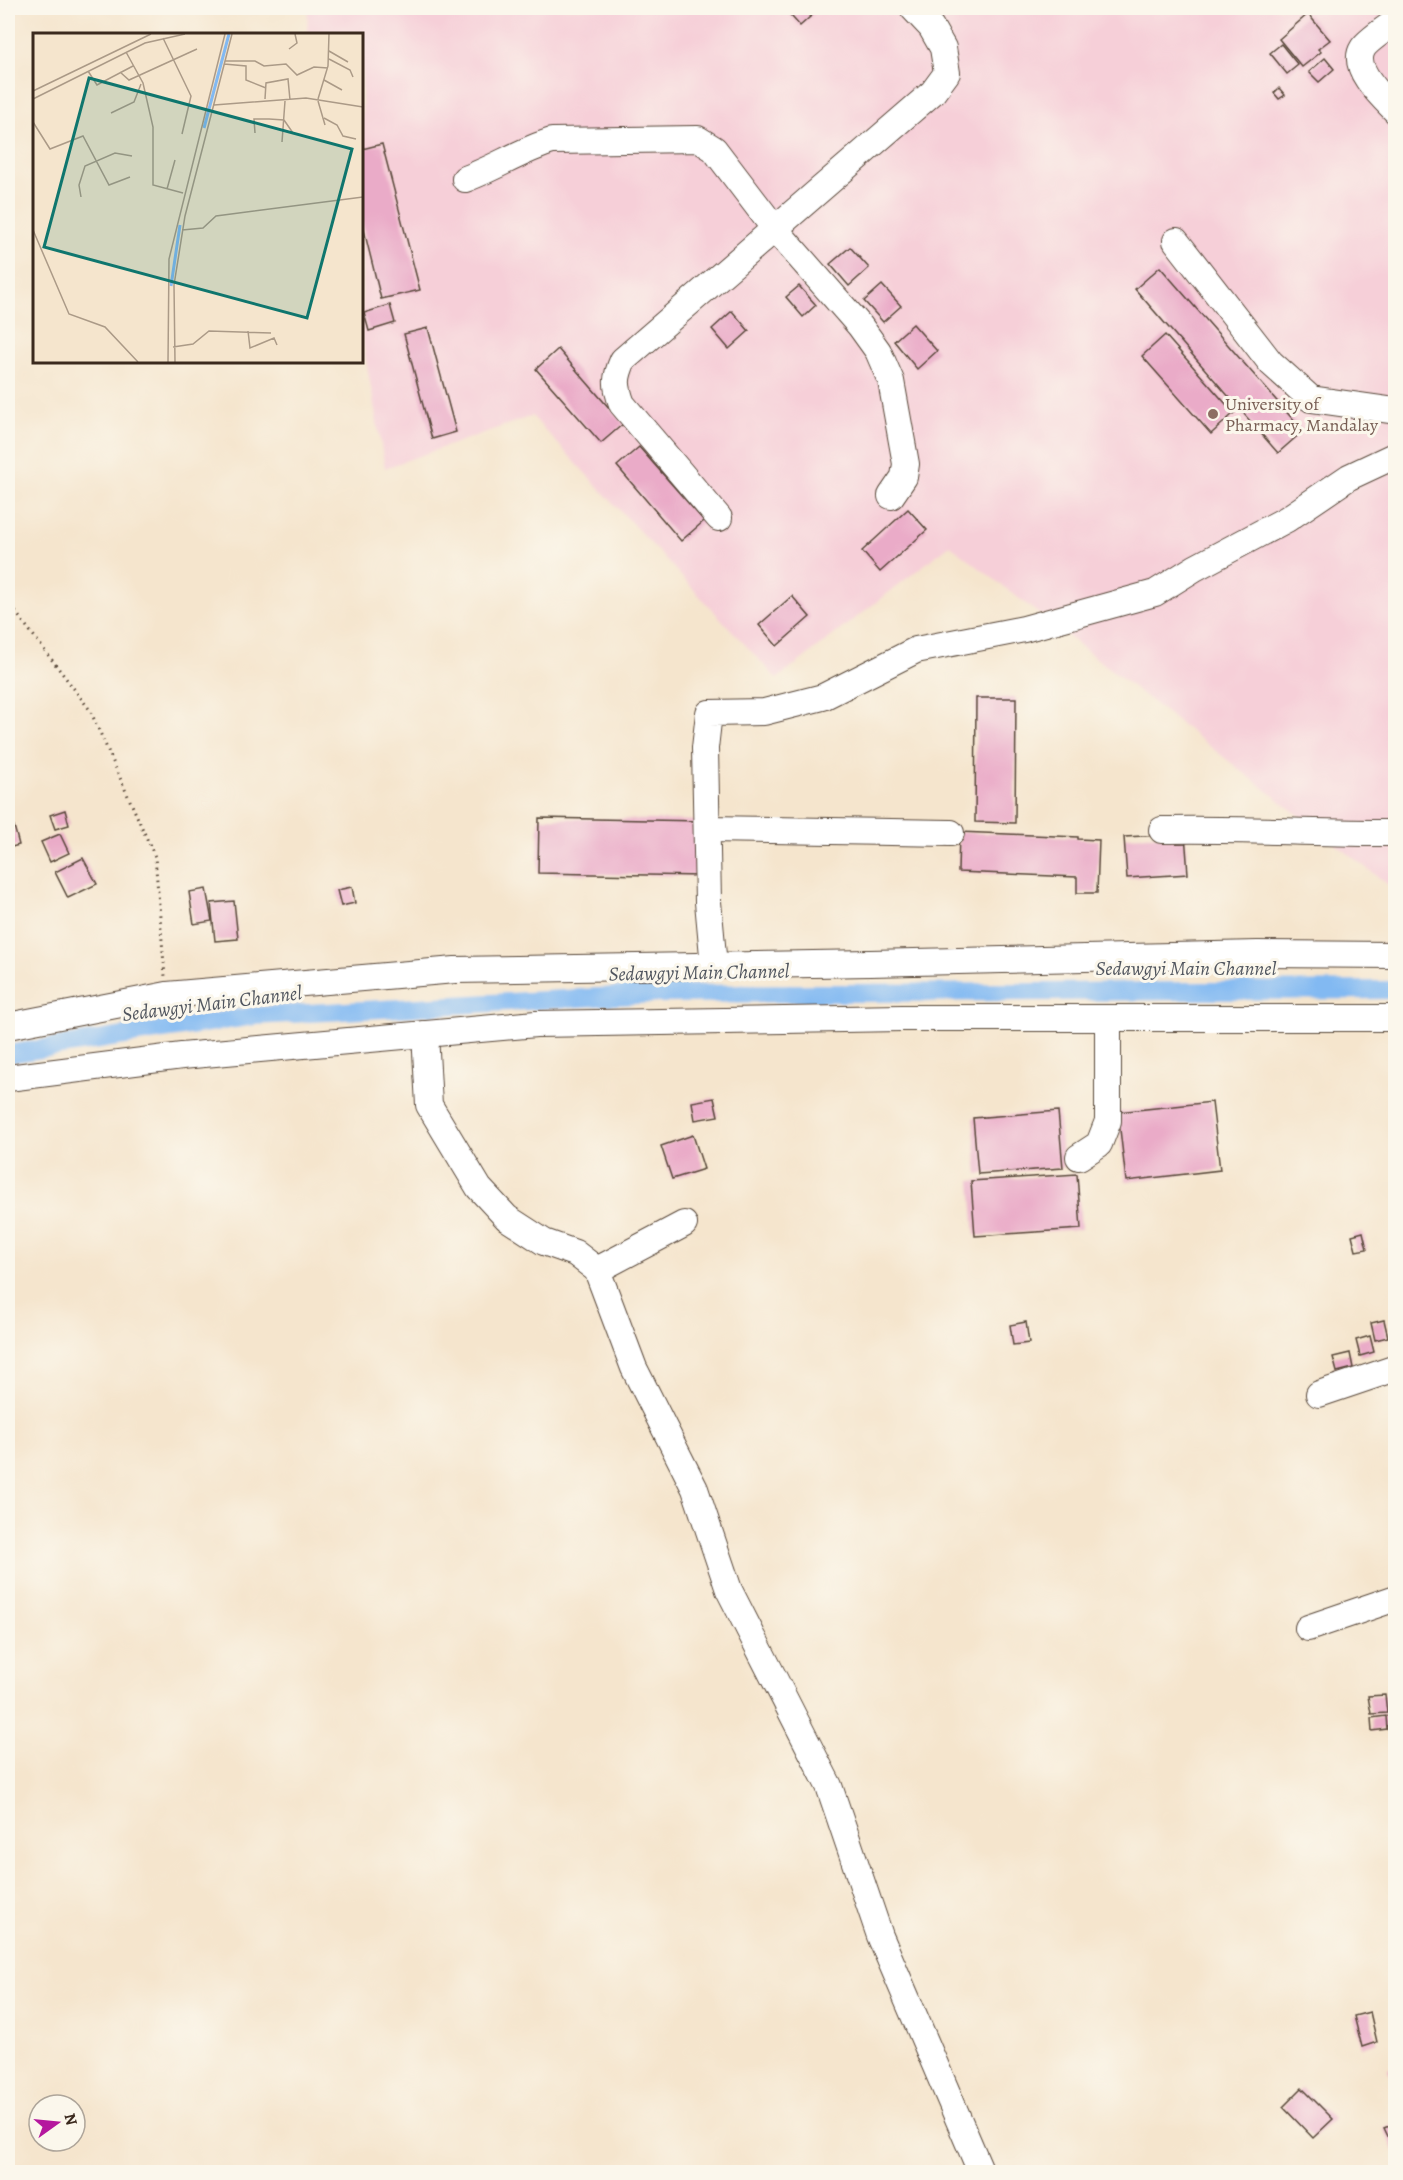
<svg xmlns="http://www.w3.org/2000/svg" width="1403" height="2180" font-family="Alegreya,serif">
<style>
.built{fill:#f6cfd8}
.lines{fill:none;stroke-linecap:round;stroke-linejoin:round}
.canal{stroke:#82b9f2;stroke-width:18}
.building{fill:#eaabc8}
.minor-casing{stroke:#574638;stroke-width:28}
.path{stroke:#574638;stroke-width:3;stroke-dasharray:1.5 4.5;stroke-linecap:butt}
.minor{stroke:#fff;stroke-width:26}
.education-dot{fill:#8d6e63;stroke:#fbf7ec;stroke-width:2}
.labels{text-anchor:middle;stroke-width:6;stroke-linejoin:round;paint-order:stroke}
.education-label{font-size:18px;fill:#785e54;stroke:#fbf7ec;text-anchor:start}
.water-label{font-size:20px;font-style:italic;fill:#50555e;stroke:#fbf7ec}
.inset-river{fill:none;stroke:#82b9f2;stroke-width:3}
.inset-road{fill:none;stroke:#ab9a87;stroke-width:1.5}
.view{fill:#0f766e;fill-opacity:0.15;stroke:#0f766e;stroke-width:3}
.inset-edge{fill:none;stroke:#3b2a1e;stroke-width:3}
</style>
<rect width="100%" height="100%" fill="#fbf7ec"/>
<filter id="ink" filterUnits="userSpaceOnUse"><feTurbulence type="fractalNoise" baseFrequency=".0167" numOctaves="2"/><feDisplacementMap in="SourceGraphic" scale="12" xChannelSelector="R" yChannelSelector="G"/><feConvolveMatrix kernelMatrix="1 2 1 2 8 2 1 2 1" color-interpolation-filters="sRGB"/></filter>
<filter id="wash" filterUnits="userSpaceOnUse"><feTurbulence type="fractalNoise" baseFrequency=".008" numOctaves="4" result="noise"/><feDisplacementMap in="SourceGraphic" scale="24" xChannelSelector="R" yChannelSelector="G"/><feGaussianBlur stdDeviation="1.35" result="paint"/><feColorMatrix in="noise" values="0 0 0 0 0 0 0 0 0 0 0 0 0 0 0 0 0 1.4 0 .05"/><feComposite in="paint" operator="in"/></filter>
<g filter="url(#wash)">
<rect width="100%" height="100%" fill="#f5e5cd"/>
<path class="built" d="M 308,8 L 1395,8 L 1395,890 L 950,545 L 777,679 L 532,416 L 385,468 L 362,337 L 362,34 L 307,34 Z"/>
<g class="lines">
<path class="canal" d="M 8,1054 L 254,1016 L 653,994 L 1396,990"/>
</g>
<g id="blocks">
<g class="building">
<path d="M 784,8 L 820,8 L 800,26 Z"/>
<path d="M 1308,14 L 1330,40 L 1318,49 L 1321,52 L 1302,67 L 1279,39 Z"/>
<path d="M 1281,44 L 1298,65 L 1287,74 L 1270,53 Z"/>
<path d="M 1325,58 L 1334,69 L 1319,82 L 1309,72 Z"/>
<path d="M 1279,88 L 1285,95 L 1279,99 L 1274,93 Z"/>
<path d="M 382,144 L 420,290 L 381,299 L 362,222 L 362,149 Z"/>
<path d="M 850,247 L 869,268 L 849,286 L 830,264 Z"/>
<path d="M 1160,267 L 1303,431 L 1278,453 L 1135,289 Z"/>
<path d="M 882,285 L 901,306 L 883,322 L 864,301 Z"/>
<path d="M 799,286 L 816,305 L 803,317 L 786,297 Z"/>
<path d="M 390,305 L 395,323 L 369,331 L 364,313 Z"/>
<path d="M 732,311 L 749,331 L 729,349 L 712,329 Z"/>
<path d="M 913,324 L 937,351 L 917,369 L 894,341 Z"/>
<path d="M 428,328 L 456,432 L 432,439 L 404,334 Z"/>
<path d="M 1165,335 L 1234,413 L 1211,434 L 1142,356 Z"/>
<path d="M 558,349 L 623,424 L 601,443 L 536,369 Z"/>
<path d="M 639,447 L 704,521 L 681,541 L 617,466 Z"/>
<path d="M 908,509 L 927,530 L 880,572 L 862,551 Z"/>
<path d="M 792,596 L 810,617 L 777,646 L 759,625 Z"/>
<path d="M 976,698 L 1016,698 L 1015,823 L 975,822 Z"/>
<path d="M 65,810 L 69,825 L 55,829 L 50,815 Z"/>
<path d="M 539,818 L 703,821 L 702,876 L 538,873 Z"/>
<path d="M 14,826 L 19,845 L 8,848 L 8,828 Z"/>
<path d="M 959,832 L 1078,837 L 1078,839 L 1099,840 L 1097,893 L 1077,893 L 1077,877 L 958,872 Z"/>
<path d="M 60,834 L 69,853 L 50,862 L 41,842 Z"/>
<path d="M 1185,834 L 1188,874 L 1127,878 L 1124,837 Z"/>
<path d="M 83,858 L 97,884 L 68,898 L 55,872 Z"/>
<path d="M 352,887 L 355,903 L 341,906 L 337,890 Z"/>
<path d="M 206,889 L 212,921 L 194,924 L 189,892 Z"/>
<path d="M 234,901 L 238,939 L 215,941 L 211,903 Z"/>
<path d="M 714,1098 L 718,1116 L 695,1120 L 692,1102 Z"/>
<path d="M 1212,1102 L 1220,1170 L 1126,1181 L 1118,1112 Z"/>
<path d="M 1058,1111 L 1063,1168 L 978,1174 L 973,1118 Z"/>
<path d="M 693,1135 L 704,1169 L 672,1179 L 661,1146 Z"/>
<path d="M 1077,1174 L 1081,1229 L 975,1236 L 971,1181 Z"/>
<path d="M 1363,1232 L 1367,1249 L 1356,1251 L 1352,1235 Z"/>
<path d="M 1384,1320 L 1388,1337 L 1375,1340 L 1371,1323 Z"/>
<path d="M 1026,1322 L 1029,1343 L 1013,1345 L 1010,1325 Z"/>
<path d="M 1370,1336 L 1374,1352 L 1360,1356 L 1356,1340 Z"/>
<path d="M 1350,1353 L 1353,1368 L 1337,1372 L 1333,1357 Z"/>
<path d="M 1385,1695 L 1387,1713 L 1371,1714 L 1368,1696 Z"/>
<path d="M 1386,1716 L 1387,1729 L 1372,1731 L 1371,1718 Z"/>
<path d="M 1370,2012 L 1377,2042 L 1362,2047 L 1354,2016 Z"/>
<path d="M 1396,2066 L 1396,2089 L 1395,2089 L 1388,2069 Z"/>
<path d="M 1302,2088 L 1333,2119 L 1313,2138 L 1283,2107 Z"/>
<path d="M 1396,2123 L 1396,2153 L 1384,2128 Z"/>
</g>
</g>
</g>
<g filter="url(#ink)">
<use href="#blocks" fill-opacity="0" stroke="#574638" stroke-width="1.5"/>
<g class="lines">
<g class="minor-casing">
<g id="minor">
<path d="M 1396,21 C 1387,28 1368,40 1363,48 C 1350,68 1383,98 1396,111"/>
<path d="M 465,179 C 495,168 522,150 552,141 L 698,139 L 714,149 L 775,229 L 860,326 L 878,351 L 891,381 L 906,464 L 904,477 L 891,496"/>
<path d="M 1176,241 L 1271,363 L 1311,399 L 1396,411"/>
<path d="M 719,518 L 622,404 C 615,385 615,378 623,360 L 933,92 L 947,73 L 943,48 L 931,27 L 913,8"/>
<path d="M 707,829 L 951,833"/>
<path d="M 1162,830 C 1240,828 1318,834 1396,833"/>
<path d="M 714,966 L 708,902 L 705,748 L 709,713 L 764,712 L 823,697 L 916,650 L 1024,629 L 1155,593 L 1195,568 L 1287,519 L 1349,477 L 1396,455"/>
<path d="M 8,1026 L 167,995 L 455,970 L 870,963 L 1258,954 L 1396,955"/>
<path d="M 425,1034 L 429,1105 L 479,1188 L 507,1218 L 544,1242 L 575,1253 L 597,1270 L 634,1368 L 695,1489 L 729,1590 L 829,1786 L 880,1936 L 981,2172"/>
<path d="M 8,1078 L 182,1056 L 536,1024 L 902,1018 L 1396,1018"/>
<path d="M 1079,1157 L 1099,1144 L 1108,1121 L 1108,1018"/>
<path d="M 597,1270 L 684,1224"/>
<path d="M 1319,1394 L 1396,1368"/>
<path d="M 1308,1628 L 1396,1598"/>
</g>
</g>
<path class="path" d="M 8,602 L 90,710 L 155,857 L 165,976"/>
<use href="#minor" class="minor"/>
</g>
</g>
<circle class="education-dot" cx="1213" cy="414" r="6"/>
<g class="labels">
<g class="education-label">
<text x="1225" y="410">University of<tspan x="1225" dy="21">Pharmacy, Mandalay</tspan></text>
</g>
<g class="water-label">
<text x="1186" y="975">Sedawgyi Main Channel</text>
<text transform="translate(699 972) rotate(-1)" y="7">Sedawgyi Main Channel</text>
<text transform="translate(212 1003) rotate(-7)" y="7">Sedawgyi Main Channel</text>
</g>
</g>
<g transform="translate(33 33)">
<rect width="330" height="330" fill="#f5e5cd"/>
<path class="inset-river" d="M 171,95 L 196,1M 138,253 L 147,192"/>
<path class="inset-road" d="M 130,5 L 158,63 L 149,101M 256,16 L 264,10 L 262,1M 296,18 L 315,29M 93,19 L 110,50 L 120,94 L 120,152 L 150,160M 296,26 L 317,37 L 320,44M 192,28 L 222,28 L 231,33 L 253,31 L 264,42 L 281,34 L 295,35M 191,31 L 213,33 L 213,47 L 233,55M 55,38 L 64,52 L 100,33M 87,39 L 96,47 L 164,16M 291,47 L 309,57M 0,58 L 118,1M 0,66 L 112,10 L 152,1M 232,66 L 233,50 L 255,46 L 257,67M 285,66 L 295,33 L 296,1M 285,68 L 292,92M 181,72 L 273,65 L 330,74M 78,80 L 101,69 L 108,51M 291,85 L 304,92 L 310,103 L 323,106M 0,89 L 17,116 L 50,103 L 76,152 L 97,144M 222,100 L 221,86 L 236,86 L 251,87 L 260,100M 249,109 L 252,68M 134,156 L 142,127M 48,164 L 46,152 L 52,133 L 82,120 L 99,123M 0,197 L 36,281 L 72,294 L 105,329M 149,197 L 170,195 L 183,183 L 330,164M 215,298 L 217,315 L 241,305 L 244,312M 140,314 L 160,311 L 176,298 L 238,300M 135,329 L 136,226 L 192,1M 142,329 L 141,252 L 152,183 L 199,1"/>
<path class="view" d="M 56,45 L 319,116 L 274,285 L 11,214 Z"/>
<rect width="330" height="330" class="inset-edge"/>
</g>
<rect width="1403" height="2180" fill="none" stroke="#fbf7ec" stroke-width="30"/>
<g transform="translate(57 2123) rotate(75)"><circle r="28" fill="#fbf7ec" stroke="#aea59a" stroke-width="1.5"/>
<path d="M0-4.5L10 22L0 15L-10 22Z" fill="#b5179e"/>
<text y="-9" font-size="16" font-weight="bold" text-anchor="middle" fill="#3b2a1e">N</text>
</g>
</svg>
